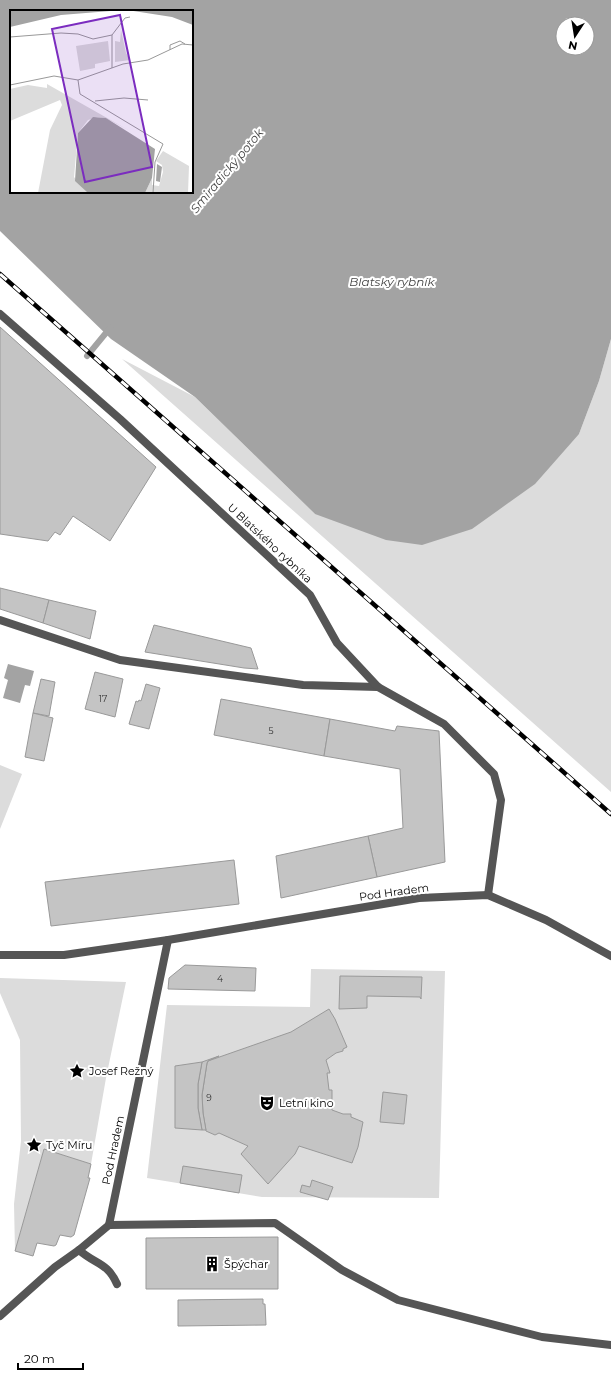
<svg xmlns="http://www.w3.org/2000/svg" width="611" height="1387" font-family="Montserrat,sans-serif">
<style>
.green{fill:#dcdcdc}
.water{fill:#a3a3a3;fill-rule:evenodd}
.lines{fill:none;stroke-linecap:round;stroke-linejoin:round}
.stream{stroke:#a3a3a3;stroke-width:6}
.building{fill:#c4c4c4;stroke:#999}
.service{stroke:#555;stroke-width:8}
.minor{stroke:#555;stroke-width:8}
.tertiary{stroke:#555;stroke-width:8}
.rail-casing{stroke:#000;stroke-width:4.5}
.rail{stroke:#fff;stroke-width:3;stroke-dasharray:9;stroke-linecap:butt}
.labels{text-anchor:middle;stroke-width:4;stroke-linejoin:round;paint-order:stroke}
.number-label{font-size:9px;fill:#313131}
.street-label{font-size:11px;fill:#000;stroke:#fff}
.poi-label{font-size:11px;fill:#000;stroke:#fff;text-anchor:start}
.water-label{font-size:12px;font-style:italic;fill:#444;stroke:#fff}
.inset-road{fill:none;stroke:#999;stroke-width:1}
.view{fill:#7b2cbf;fill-opacity:0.15;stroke:#7b2cbf;stroke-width:2}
.inset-edge{fill:none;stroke:#000;stroke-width:2}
</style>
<rect width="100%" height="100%" fill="#fff"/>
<g class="green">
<path d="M 611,339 L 611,792 L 122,359 L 195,397 L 315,514 L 579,434 L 599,381 Z"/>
<path d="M 0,765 L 22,774 L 0,829 Z"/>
<path d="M 311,969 L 445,971 L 439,1198 L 262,1197 L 147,1178 L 167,1005 L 310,1007 Z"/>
<path d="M 0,978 L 126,982 L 106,1078 L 91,1164 L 44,1149 L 15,1251 L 14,1204 L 21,1141 L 20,1040 L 0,993 Z"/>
</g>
<g class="water">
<path d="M 0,0 L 611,0 L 611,339 L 599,381 L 579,434 L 535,484 L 472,529 L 422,545 L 386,540 L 315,514 L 195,397 L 111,339 L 0,231 ZM 11,11 L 192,11 L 192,192 L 11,192 ZM 563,24 L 587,24 L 587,48 L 563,48 Z"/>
<path d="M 8,664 L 34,671 L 30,686 L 25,685 L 20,703 L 3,698 L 8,680 L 4,678 Z"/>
</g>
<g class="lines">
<path class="stream" d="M 87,356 L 110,328"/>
</g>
<g class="building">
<path d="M 0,327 L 156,467 L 110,541 L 73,516 L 60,535 L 55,532 L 48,541 L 0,534 Z"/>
<path d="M 0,588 L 49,600 L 43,623 L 0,609 Z"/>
<path d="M 49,600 L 96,611 L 90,639 L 43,623 Z"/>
<path d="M 154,625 L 251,648 L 258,669 L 244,668 L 145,652 Z"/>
<path d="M 95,672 L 123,679 L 115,717 L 85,709 Z"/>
<path d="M 41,679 L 55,682 L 49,716 L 33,713 Z"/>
<path d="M 146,684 L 160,688 L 149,729 L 129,724 L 136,701 L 138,702 L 139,700 L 141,701 Z"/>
<path d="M 221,699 L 330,719 L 324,756 L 214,735 Z"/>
<path d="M 33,713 L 53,718 L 44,761 L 25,757 Z"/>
<path d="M 330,719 L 395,731 L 397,726 L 439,731 L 445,862 L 377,877 L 368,836 L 403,828 L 400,769 L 324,756 Z"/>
<path d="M 368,836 L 377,877 L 281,898 L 276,856 Z"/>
<path d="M 234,860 L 239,904 L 51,926 L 45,882 Z"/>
<path d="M 185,965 L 256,968 L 255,991 L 168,989 L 169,978 Z"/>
<path d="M 340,976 L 422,977 L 421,999 L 420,997 L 367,996 L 367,1008 L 339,1009 Z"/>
<path d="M 329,1009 L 335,1019 L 347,1047 L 343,1049 L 343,1051 L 336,1053 L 326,1060 L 330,1073 L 327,1073 L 329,1090 L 332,1090 L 332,1110 L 343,1114 L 351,1114 L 351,1117 L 363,1122 L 358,1147 L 352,1163 L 299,1146 L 295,1154 L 268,1184 L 241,1154 L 248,1146 L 219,1133 L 215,1135 L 206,1131 L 203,1113 L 202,1095 L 207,1063 L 208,1061 L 291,1032 Z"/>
<path d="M 219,1056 L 208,1061 L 207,1063 L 202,1095 L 203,1113 L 206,1130 L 202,1130 L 198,1108 L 198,1084 L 202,1062 Z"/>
<path d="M 202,1062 L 198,1084 L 198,1108 L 202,1130 L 175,1128 L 175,1066 Z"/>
<path d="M 383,1092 L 407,1095 L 404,1124 L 380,1122 Z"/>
<path d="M 44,1149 L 91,1164 L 88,1178 L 90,1178 L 74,1235 L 71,1237 L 60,1235 L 56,1245 L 54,1246 L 37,1243 L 33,1256 L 15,1251 Z"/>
<path d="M 183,1166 L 242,1175 L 239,1193 L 180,1183 Z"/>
<path d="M 312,1180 L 333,1187 L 328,1200 L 300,1192 L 302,1185 L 310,1187 Z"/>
<path d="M 278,1237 L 278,1289 L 146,1289 L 146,1238 Z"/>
<path d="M 263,1299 L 263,1304 L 265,1304 L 266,1325 L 178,1326 L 178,1300 Z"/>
</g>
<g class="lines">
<g class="service">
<path d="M 0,620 L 120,660 L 303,685 L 378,687"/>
<path d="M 79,1250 C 96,1265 107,1262 117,1284"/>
</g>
<g class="minor">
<path d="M 0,314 L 120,419 L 310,595 L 337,643 L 378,687 L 444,724 L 494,774 L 501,800 L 488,895"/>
<path d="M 109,1225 L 275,1223 L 342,1270 L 398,1300 L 542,1337 L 611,1345"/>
<path d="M 0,1316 L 55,1267 L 79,1250 L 109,1225 L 168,940"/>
</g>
<path class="tertiary" d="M 0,955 L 64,955 L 168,940 L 419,898 L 488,895 L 546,920 L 611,956"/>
<g class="rail-casing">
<path id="rail" d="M 0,274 L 611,814"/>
</g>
<use href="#rail" class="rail"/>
</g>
<defs>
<g id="sight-bare" transform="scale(1.2)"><path d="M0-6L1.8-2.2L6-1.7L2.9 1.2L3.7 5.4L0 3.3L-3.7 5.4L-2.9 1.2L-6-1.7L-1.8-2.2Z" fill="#000" stroke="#fff" stroke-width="2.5" paint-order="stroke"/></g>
<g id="theatre-bare" transform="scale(1.2)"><path d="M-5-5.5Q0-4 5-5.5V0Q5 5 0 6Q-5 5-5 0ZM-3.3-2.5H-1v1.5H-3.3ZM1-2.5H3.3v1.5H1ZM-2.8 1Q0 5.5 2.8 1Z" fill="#000" stroke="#fff" stroke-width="2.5" paint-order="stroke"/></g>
<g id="building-bare" transform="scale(1.2)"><path d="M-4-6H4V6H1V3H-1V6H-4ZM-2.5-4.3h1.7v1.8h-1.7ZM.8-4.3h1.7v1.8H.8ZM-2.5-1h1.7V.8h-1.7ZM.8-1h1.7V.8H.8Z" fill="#000" stroke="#fff" stroke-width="2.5" paint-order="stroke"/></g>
</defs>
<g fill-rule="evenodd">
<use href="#sight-bare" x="77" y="1071"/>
<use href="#theatre-bare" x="267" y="1103"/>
<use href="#sight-bare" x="34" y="1145"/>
<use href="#building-bare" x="212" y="1264"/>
</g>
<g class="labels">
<g class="number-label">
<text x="103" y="702">17</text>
<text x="271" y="734">5</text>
<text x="220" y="982">4</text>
<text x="209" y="1101">9</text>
</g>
<g class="street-label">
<text transform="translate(270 543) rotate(43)" y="4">U Blatského rybníka</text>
<text transform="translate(394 892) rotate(-8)" y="4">Pod Hradem</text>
<text transform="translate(113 1150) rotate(-78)" y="4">Pod Hradem</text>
</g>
<g class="poi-label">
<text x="89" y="1075">Josef Režný</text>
<text x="279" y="1107">Letní kino</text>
<text x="46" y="1149">Tyč Míru</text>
<text x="224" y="1268">Špýchar</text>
</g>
<g class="water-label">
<text transform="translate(227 171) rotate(-50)" y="4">Smiradický potok</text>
<text x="392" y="286">Blatský rybník</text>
</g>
</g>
<g transform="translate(10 10)">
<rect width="183" height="183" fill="#fff"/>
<path d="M 111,20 L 116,43 L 120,50 L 105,52 L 105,31 L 110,32 ZM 98,31 L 100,51 L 85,54 L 85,58 L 70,61 L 66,36 ZM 37,74 L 120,121 L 96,108 L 87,107 L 78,110 L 68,123 L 64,167 L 78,183 L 28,183 L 40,120 L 52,95 L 50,90 L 0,111 L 0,79 L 18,75 L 37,78 ZM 153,141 L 179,156 L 178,183 L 135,183 L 142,168 L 142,175 L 149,176 L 153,162 L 152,155 L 146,151 Z" fill="#dcdcdc"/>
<path d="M 0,0 L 113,0 L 51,5 L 0,17 ZM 117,0 L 183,0 L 183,15 L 162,7 ZM 83,107 L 96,108 L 145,139 L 142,168 L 135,183 L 78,183 L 65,171 L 68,123 ZM 147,154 L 152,157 L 150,172 L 146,171 Z" fill="#a3a3a3"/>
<path class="inset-road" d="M 0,27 L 51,23 L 68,24 L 83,29 L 102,25M 160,40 L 160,35 L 170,31 L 175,34M 102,58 L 102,25 L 115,8 L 120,7M 68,70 L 70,84 L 153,134 L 145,152 L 143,183M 0,75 L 44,66 L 68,70 L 113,54 L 138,50 L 172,34 L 183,35M 85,91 L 114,88 L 138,90"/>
<path class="view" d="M 110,5 L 142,157 L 75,172 L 42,19 Z"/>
<rect width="183" height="183" class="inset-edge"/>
</g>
<g transform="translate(575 36) rotate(192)"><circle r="19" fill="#ffffff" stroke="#999999"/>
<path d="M0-3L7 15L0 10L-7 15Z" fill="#000000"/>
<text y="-6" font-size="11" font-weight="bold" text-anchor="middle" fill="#000000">N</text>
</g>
<path d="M18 1363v6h65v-6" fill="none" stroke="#000000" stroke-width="2"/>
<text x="24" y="1363" font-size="12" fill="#000000" stroke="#ffffff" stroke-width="3" paint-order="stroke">20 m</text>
</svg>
